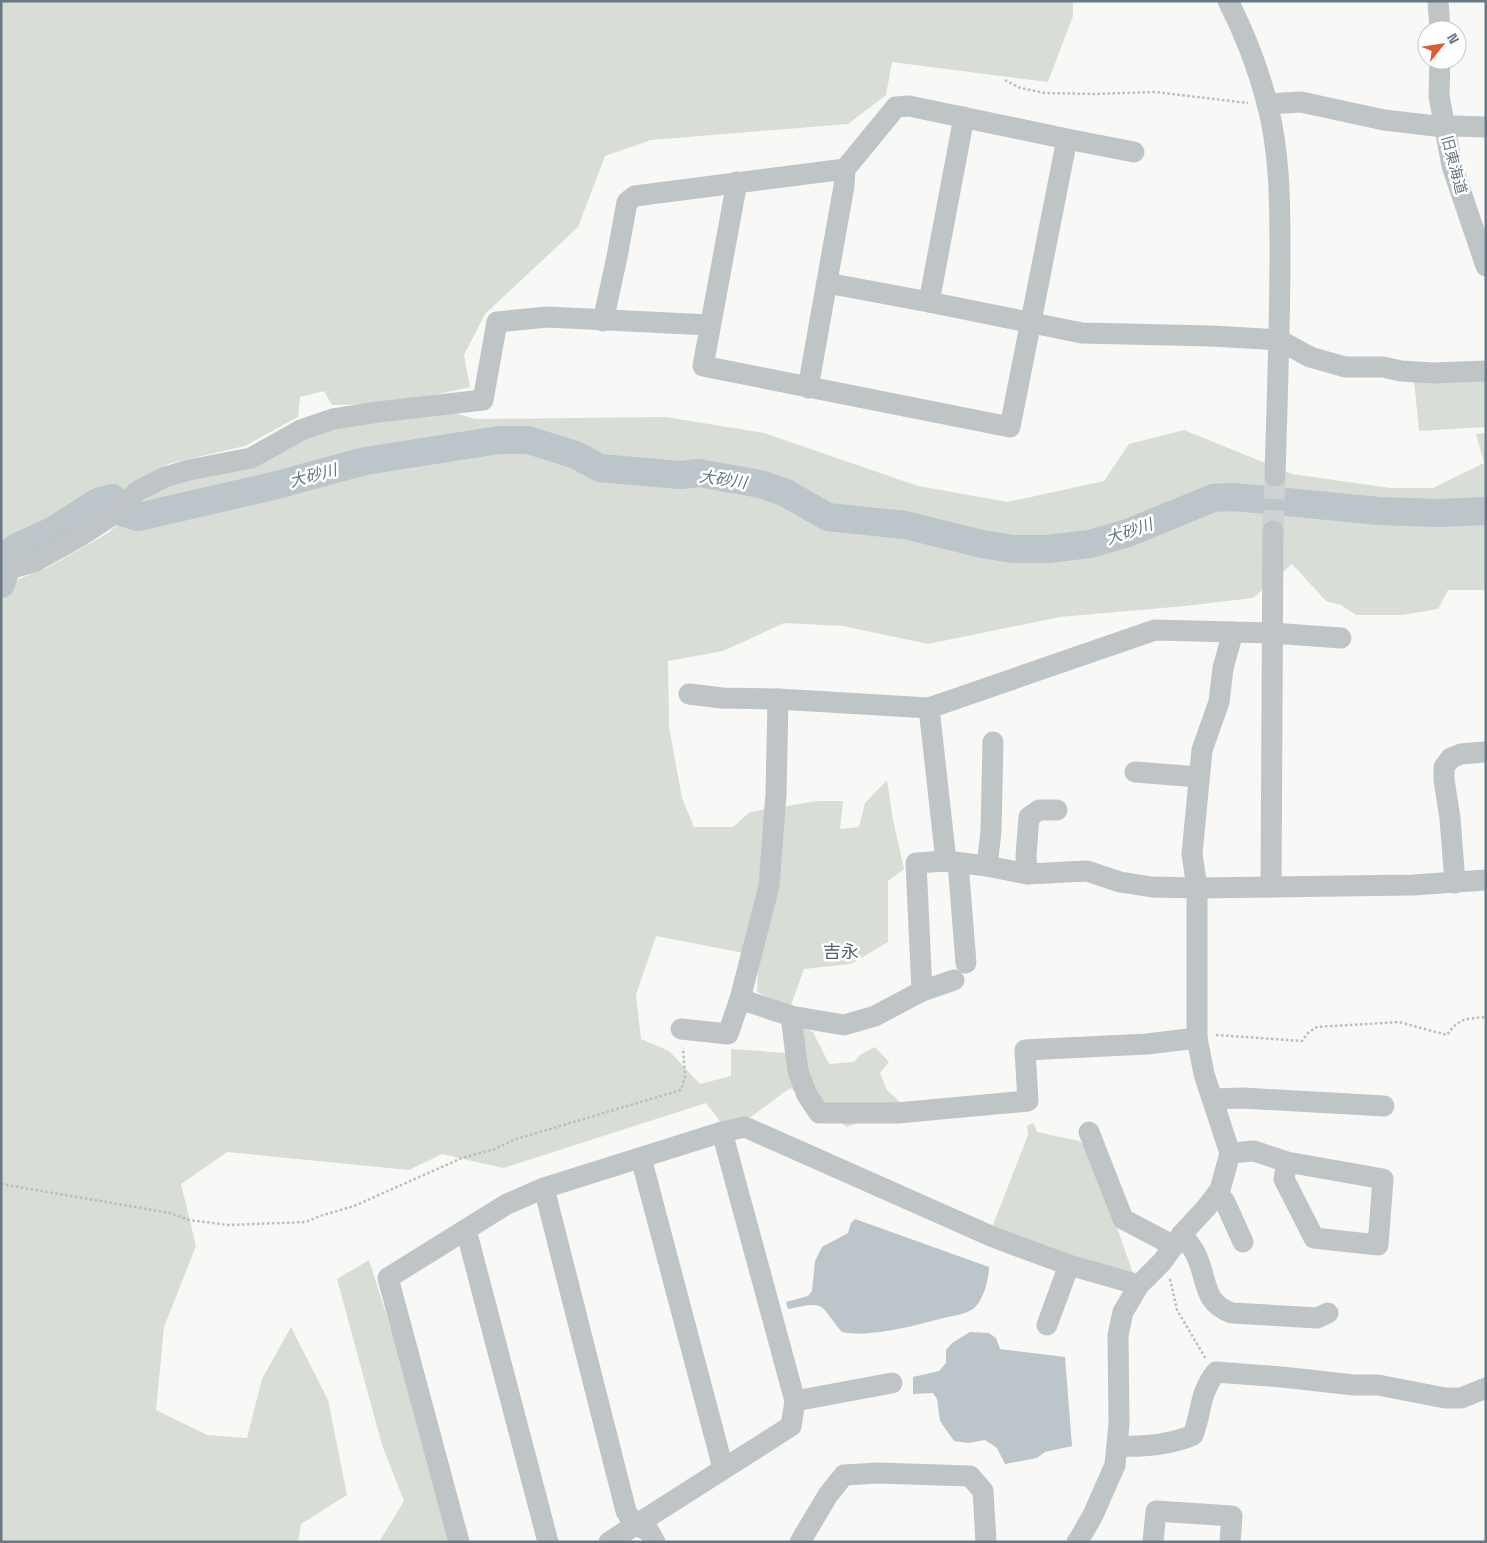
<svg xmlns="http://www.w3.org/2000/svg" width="1487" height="1543" font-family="'Space Grotesk','Noto Sans JP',sans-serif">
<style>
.green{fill:#d8ddd5}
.water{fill:#bbc5ca}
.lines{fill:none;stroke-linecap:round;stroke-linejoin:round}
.river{stroke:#bbc5ca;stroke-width:28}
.minor-tunnel{stroke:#cdd2d4;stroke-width:21;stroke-dasharray:21 11;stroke-linecap:butt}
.path{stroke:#babdbf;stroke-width:2.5;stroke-dasharray:2.5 2.5;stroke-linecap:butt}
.minor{stroke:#bfc4c7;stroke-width:21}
.labels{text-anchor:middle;stroke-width:5;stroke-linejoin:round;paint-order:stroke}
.street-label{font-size:15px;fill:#687885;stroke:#fff}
.water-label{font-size:16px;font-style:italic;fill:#647881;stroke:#fff}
.quarter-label{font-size:18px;fill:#56616b;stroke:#fff}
</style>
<rect width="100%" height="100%" fill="#f8f8f6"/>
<g class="green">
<path d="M 1,1 L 1073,1 L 1073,16 L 1048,82 L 892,62 L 886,95 L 848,124 L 651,140 L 605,156 L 578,227 L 485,314 L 464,355 L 470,387 L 395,404 L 332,405 L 324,391 L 300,397 L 298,417 L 245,446 L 168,464 L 136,484 L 101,517 L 39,549 L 1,563 Z"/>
<path d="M 1486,375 L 1486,427 L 1419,431 L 1414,380 Z"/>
<path d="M 455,413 L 475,419 L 666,417 L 764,433 L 918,486 L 1008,502 L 1104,481 L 1129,444 L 1184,430 L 1292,474 L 1390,488 L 1433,488 L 1484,463 L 1476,434 L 1486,433 L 1486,590 L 1448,590 L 1438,609 L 1403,615 L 1356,615 L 1341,605 L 1326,601 L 1292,564 L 1253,598 L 1185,606 L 1060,617 L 928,644 L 843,626 L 784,623 L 723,651 L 668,661 L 669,727 L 682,798 L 694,827 L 733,827 L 750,812 L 818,801 L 843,801 L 840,829 L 859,827 L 865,803 L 887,780 L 893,820 L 904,869 L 888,881 L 888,942 L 851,964 L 804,969 L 790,1008 L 757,992 L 759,956 L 656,936 L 636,995 L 641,1039 L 669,1051 L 700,1084 L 731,1076 L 731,1049 L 787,1053 L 799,1026 L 813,1032 L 829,1064 L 854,1062 L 860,1055 L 875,1047 L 889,1062 L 880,1073 L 887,1090 L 903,1105 L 847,1127 L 790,1088 L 748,1119 L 724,1126 L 706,1103 L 503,1168 L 442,1154 L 409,1170 L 227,1152 L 181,1184 L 196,1246 L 164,1327 L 156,1410 L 207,1435 L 247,1438 L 262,1379 L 291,1327 L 328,1400 L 347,1495 L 301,1524 L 298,1542 L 1,1542 L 1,586 L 47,568 L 108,533 L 164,483 L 310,433 L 374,421 Z"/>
<path d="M 1034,1123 L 1037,1132 L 1079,1141 L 1090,1149 L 1135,1279 L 991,1230 L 1028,1135 L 1027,1126 Z"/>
<path d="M 369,1260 L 459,1542 L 379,1542 L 404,1501 L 382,1445 L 337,1279 Z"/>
</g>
<g class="water">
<path d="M 855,1219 L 989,1267 C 989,1279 983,1302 973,1309 C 964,1315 954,1315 944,1318 C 916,1325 871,1338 842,1332 C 819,1305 828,1300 788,1309 L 786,1302 L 808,1296 L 812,1291 L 815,1261 L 822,1247 L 848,1233 L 851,1223 Z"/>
<path d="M 970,1332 L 989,1333 L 996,1338 L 1000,1349 L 1065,1357 L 1072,1446 L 1045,1452 L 1037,1458 L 1005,1464 L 997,1448 L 985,1440 L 968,1443 L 954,1441 L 940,1421 L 937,1399 L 933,1393 L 913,1394 L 913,1377 L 939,1371 L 946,1363 L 946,1350 L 952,1343 Z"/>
</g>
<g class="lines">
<path class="river" d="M 1,584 L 11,552 L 17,547 L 52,531 L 98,502 L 112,498 L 125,513 L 138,517 L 273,486 L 365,461 L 499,440 L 528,440 L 576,455 L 600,468 L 680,475 L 699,473 L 760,484 L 784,492 L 828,517 L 905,525 L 982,544 L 1013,549 L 1047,549 L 1090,544 L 1128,533 L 1213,498 L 1233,497 L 1256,499 L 1379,511 L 1439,513 L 1486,511"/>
<path class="minor-tunnel" d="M 1273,531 L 1275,476"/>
<g class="path">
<path d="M 1005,80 L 1020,88 L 1045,93 L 1094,94 L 1155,92 L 1248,103"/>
<path d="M 1216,1035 L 1302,1041 L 1309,1032 L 1317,1027 L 1399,1022 L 1447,1035 C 1459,1018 1465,1019 1486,1017"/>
<path d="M 1,1184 L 170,1213 L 189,1220 L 229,1225 L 306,1222 L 320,1216 L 354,1206 L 462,1158 L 495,1149 L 513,1140 L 681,1090 L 685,1077 L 683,1048"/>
<path d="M 1170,1279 L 1177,1310 L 1206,1359"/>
</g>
<g class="minor">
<path d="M 1228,1 C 1245,34 1258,68 1267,103 C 1280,152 1280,203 1280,253 C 1280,328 1277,402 1275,476"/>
<path d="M 1438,1 L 1440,30"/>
<path d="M 1440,60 L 1439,96 L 1452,166 L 1486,266"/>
<path d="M 1267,104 L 1301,102 L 1384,120 L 1444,127 L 1455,126 L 1486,127"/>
<path d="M 1067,139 L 1134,152"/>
<path d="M 737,182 L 703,366 L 1010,427 L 1067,139 L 909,106 L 896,107 L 845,169 L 844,186 L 808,388"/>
<path d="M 827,283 L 929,302 L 1082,333 L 1212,336 L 1279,340 L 1310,357 L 1345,367 L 1383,367 L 1401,371 L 1433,373 L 1486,371"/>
<path d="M 929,302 L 964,117"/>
<path d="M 603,321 L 617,257 L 627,202 L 635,196 L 845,169"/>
<path d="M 1,571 L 34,562 L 82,535 L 111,516 L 138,491 L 165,477 L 189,470 L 251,458 L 301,430 L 333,419 L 378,412 L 483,400 L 497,322 L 547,317 L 710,325"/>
<path d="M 689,694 L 722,698 L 778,699"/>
<path d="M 929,708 L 946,861"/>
<path d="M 1135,772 L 1199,777"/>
<path d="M 958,863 L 966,963"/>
<path d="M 987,866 L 991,831 L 993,742"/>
<path d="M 1027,874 L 1026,856 L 1029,817 L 1039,810 L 1057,810"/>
<path d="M 1455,883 L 1450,818 L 1444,780 L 1444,767 L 1451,758 L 1461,754 L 1484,752"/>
<path d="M 1271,887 L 1273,531"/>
<path d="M 922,991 L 954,980"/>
<path d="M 740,999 L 769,886 L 776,794 L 778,699 L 929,708 L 1155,630 L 1272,633 L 1341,638"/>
<path d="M 791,1016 L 844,1025 L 875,1016 L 922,991 L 916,863 L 946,861 L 987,866 L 1027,874 L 1087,871 L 1120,882 L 1152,887 L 1197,888 L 1413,885 L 1486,880"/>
<path d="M 681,1029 L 728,1034 L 740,999 L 791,1016 L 798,1071 L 807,1095 L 819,1113 L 897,1113 L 1028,1101 L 1025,1050 L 1147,1044 L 1197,1038"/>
<path d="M 1213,1099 L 1243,1098 L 1384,1106"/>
<path d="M 1089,1132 L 1123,1219 L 1174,1246"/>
<path d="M 1230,1153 L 1254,1151 L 1287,1162 L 1383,1179 L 1378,1245 L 1314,1238 L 1284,1179 L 1287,1162"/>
<path d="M 641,1158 L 723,1468"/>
<path d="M 544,1188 L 626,1511 L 634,1525 L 648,1530 L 655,1542"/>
<path d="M 1217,1194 L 1225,1202 L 1243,1242"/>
<path d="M 466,1230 L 548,1542"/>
<path d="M 1182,1234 C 1187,1241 1194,1249 1197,1257 C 1208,1282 1203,1303 1232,1313 L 1317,1318 L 1328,1313"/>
<path d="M 1047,1325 L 1069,1265"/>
<path d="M 795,1401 L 892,1383"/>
<path d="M 1117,1446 C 1142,1447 1170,1445 1193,1435 C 1202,1412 1199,1393 1216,1372 L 1282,1377 L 1354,1385 L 1378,1385 L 1445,1398 L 1461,1398 L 1486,1388"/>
<path d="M 459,1542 L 388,1278 L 507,1204 L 544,1188 L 722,1132 L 745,1127 L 993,1237 L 1069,1265 L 1139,1285"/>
<path d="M 609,1542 L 791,1426 L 795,1401 L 722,1132"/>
<path d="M 800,1542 L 828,1495 L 844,1475 L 878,1473 L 970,1476 L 983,1491 L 986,1542"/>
<path d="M 1077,1542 L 1081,1536 L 1093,1515 L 1115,1465 L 1119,1424 L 1118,1335 L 1123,1312 L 1139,1285 L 1162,1262 L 1182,1234 L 1206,1208 L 1220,1190 L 1230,1153 L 1204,1074 L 1197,1038 L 1197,888 L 1192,854 L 1202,750 L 1219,702 L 1223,668 L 1233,632"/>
<path d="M 1153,1542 L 1156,1511 L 1232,1516 L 1230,1542"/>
</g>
</g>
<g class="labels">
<g class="street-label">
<text transform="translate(1454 165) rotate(75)" y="5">旧東海道</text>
</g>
<g class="water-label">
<text transform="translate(313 475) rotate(-15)" y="6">大砂川</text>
<text transform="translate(723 479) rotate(8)" y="6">大砂川</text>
<text transform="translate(1129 531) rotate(-19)" y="6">大砂川</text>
</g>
<g class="quarter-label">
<text x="841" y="958">吉永</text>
</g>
</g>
<rect width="1487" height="1543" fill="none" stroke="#687885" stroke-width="5"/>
<g transform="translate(1442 45) rotate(60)"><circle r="24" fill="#ffffff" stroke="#c3c9ce"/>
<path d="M0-4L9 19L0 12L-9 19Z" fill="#dd5c31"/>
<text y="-8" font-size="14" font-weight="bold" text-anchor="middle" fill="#687885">N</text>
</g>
</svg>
